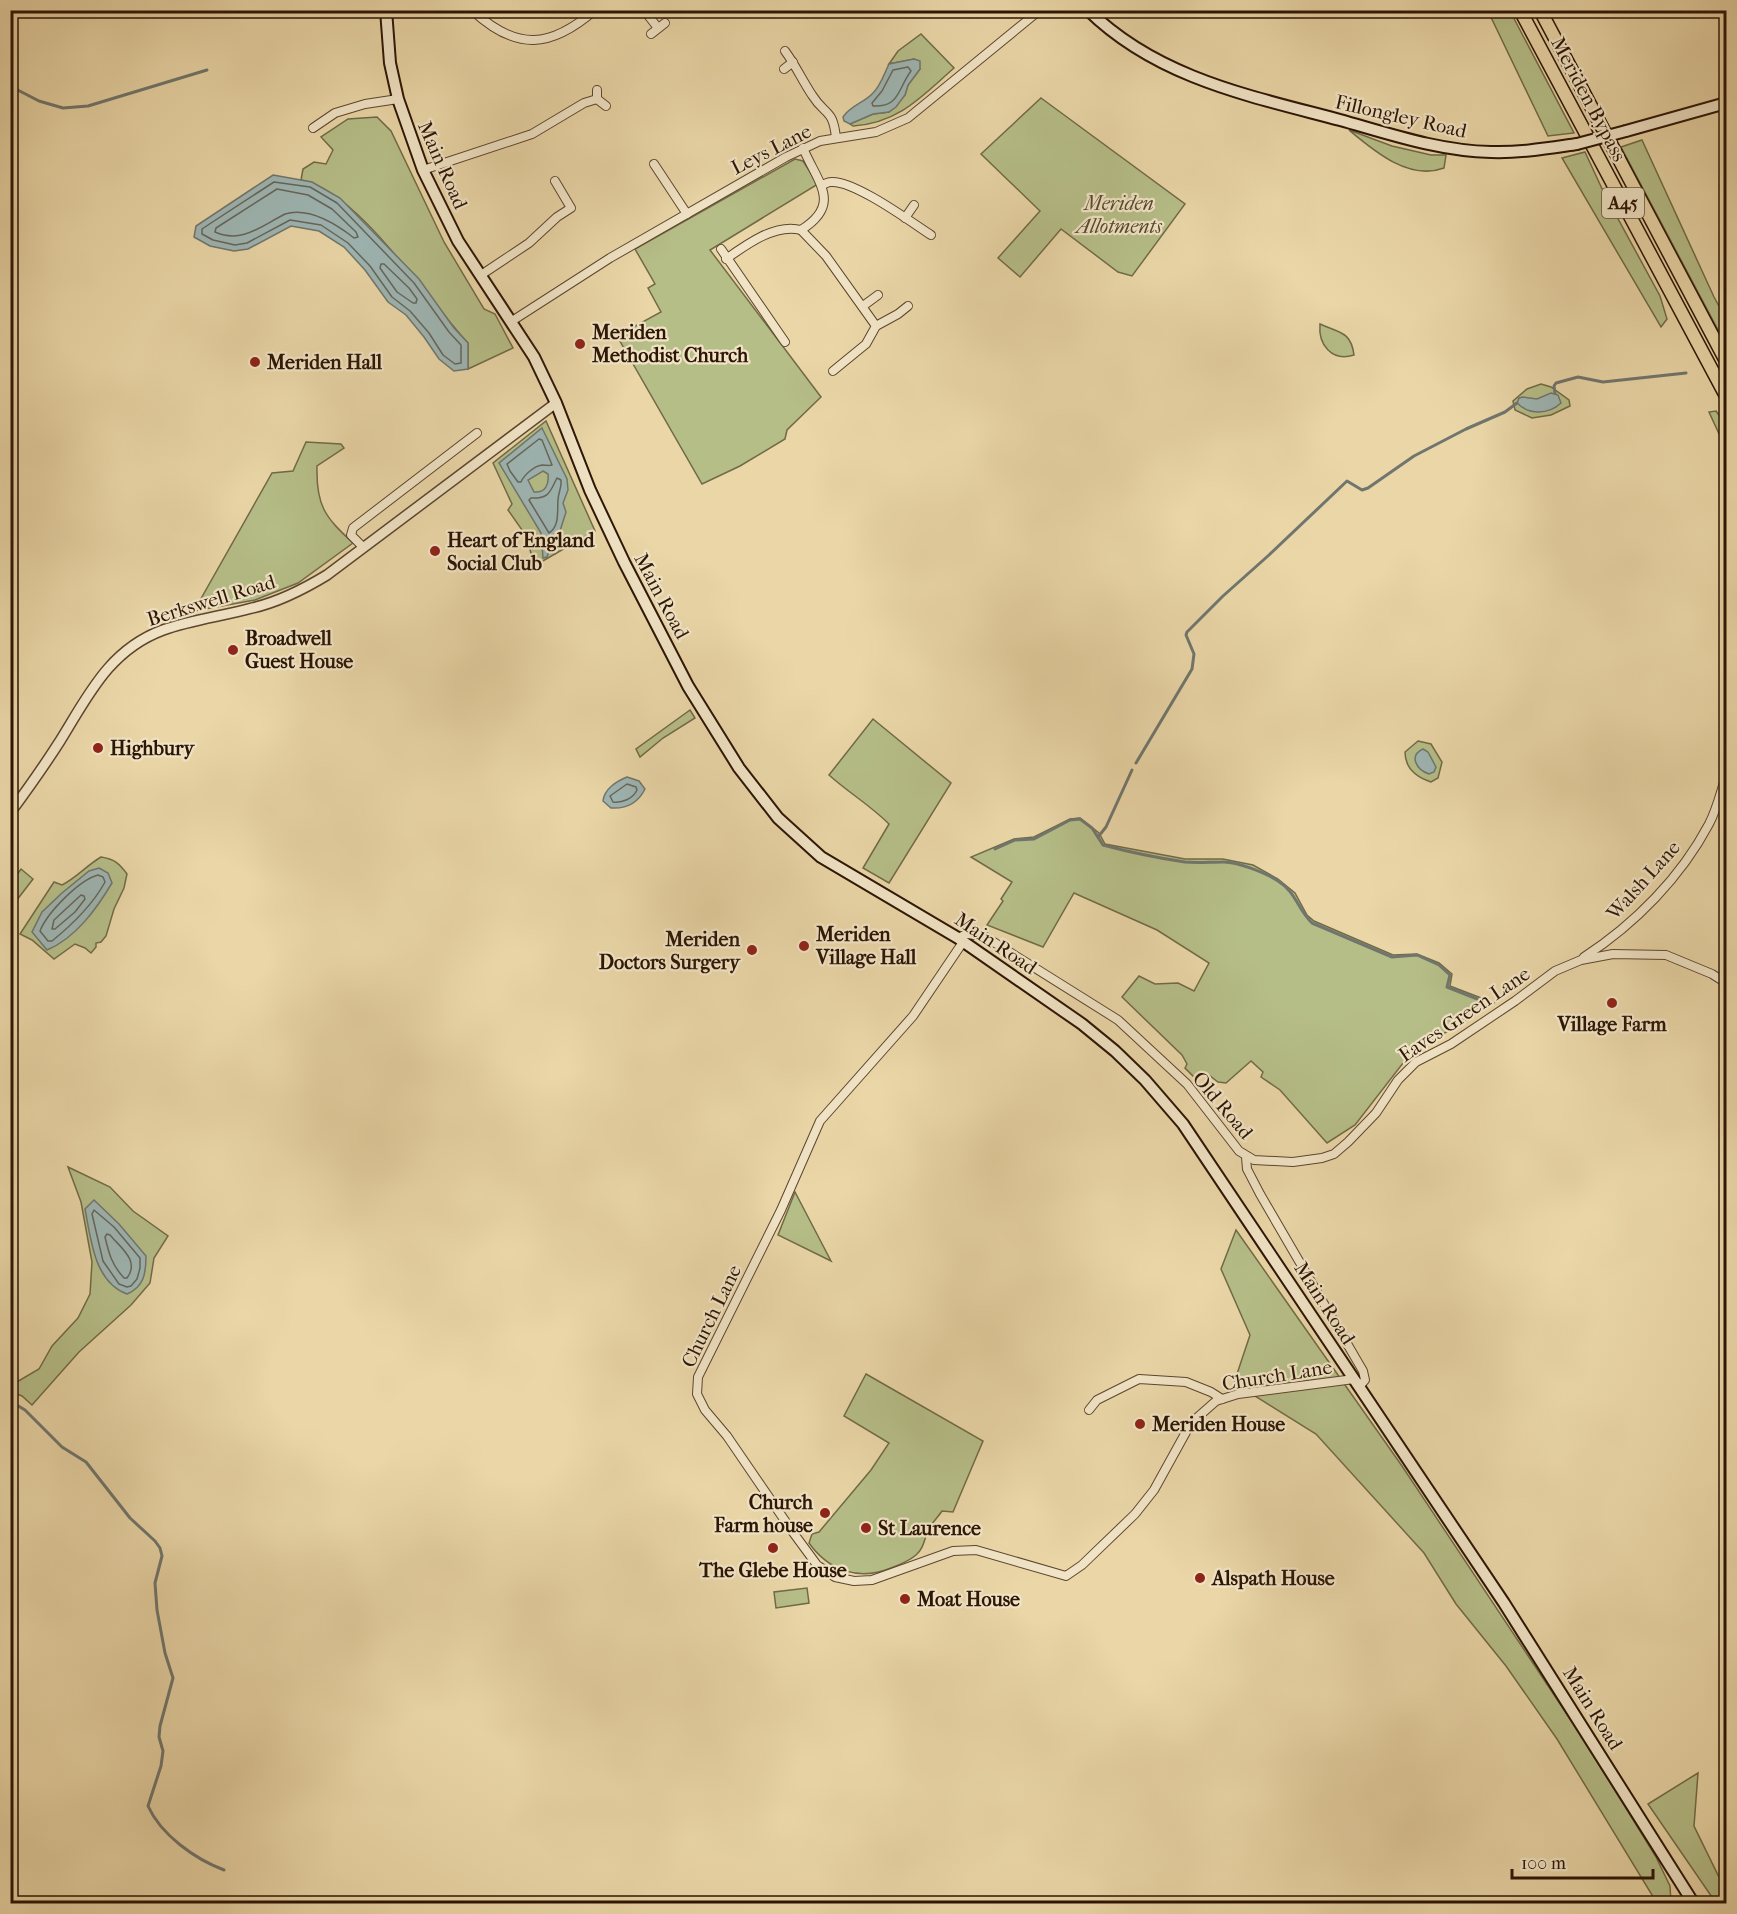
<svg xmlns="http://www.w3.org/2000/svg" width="1737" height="1914" font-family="'IM FELL French Canon',serif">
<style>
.green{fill:#b6be88;stroke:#716a46;stroke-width:1.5}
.water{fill:#9eb6b4;stroke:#70766e;stroke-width:1.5;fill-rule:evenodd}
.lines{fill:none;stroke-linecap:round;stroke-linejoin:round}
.shore{stroke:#65665c;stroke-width:1.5}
.stream{stroke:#70766e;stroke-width:3}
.minor-casing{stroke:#5c452e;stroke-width:10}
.tertiary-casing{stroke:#5c452e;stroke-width:12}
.secondary-casing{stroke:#2c1505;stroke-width:14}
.trunk-casing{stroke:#2c1505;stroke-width:15}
.minor{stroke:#f1e4c6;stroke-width:8}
.tertiary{stroke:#f1e4c6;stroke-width:9}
.secondary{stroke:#f1e4c6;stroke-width:10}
.trunk{stroke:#ead6a7;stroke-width:12}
.secondary-bridge-casing{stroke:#2c1505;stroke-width:14;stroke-linecap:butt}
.secondary-bridge{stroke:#f1e4c6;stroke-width:10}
.poi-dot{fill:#8f2418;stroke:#f1e4c6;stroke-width:2}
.labels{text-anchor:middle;stroke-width:4.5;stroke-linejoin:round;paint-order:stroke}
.shield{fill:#f1e4c6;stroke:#67533f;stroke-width:1.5}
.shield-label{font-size:18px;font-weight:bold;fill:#2c1505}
.street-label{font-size:20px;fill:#2c1505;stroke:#f1e4c6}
.park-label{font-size:20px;font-style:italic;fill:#55482c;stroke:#f1e4c6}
.poi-label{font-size:20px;font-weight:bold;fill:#2c1505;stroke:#f1e4c6;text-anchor:start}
</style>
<rect width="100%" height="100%" fill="#ead6a7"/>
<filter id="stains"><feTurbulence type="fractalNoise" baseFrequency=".00333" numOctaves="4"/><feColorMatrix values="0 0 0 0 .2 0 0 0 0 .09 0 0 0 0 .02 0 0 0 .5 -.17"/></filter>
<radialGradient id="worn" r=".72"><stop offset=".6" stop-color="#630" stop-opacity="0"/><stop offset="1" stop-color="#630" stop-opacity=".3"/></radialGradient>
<g class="green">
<path d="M 1488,11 L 1510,11 L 1574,133 L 1548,136 Z"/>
<path d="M 921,34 L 954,68 C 922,96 899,123 853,126 L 850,124 L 873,114 L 889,112 L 905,95 L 908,85 L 920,69 L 914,59 L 889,64 L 898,51 Z"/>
<path d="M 1041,98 L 1185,204 L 1132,276 L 1118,272 L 1061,229 L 1020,277 L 998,258 L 1040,211 L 981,154 Z"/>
<path d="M 377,117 L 391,131 L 444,242 L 484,309 L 495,314 L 513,348 L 468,369 L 468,343 C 428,300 357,190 301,180 L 303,169 L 314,162 L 326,164 L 333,150 L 321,137 L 348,119 Z"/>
<path d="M 1349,130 L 1392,146 L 1431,155 L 1446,155 L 1444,168 C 1409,181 1374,151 1349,130 Z"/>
<path d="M 1642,140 L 1714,297 L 1726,319 L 1726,345 L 1621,147 Z"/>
<path d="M 1585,152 L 1604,193 L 1660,296 L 1667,319 L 1661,327 L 1562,158 Z"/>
<path d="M 795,159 L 803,161 L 818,184 L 710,250 L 821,397 L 787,430 L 785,439 L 740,466 L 702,484 L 617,336 L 661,312 L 648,288 L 655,284 L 635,249 Z"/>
<path d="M 1320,324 C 1339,333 1351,331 1354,355 C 1332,362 1318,345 1320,324 Z"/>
<path d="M 1541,384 L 1551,387 L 1569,400 L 1570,406 L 1551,415 L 1532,418 L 1515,410 L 1513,401 L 1527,389 Z"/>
<path d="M 1716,411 L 1726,425 L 1726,449 L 1709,412 Z"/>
<path d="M 546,421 L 595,531 L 534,566 L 527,537 L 508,510 L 512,504 L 493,463 Z"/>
<path d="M 306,442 L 341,444 L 344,448 L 317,466 C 316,506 325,517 353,543 L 298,583 L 255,600 L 194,611 L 272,473 L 293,471 Z"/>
<path d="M 690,710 L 695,718 L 663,738 L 640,757 L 636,749 Z"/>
<path d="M 873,719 L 951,783 L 889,883 L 863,868 L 889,824 C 870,805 849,793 829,775 Z"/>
<path d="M 1418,741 L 1431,744 L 1442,762 L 1438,778 L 1431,782 C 1416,777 1405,768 1405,752 Z"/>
<path d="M 1080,818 L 1099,833 L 1105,844 L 1185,859 L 1223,859 L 1253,865 L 1278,879 L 1295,893 L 1307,915 L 1314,921 L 1393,955 L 1417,954 L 1439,963 L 1452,974 L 1450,986 L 1494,1003 L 1410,1054 L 1355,1125 L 1327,1143 L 1280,1090 L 1261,1077 L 1263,1072 L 1251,1061 L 1226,1083 L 1218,1082 L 1205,1072 L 1194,1077 L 1185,1068 L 1187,1064 L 1182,1055 L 1122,997 L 1139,976 L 1155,984 L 1178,983 L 1194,991 L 1209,963 L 1157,930 L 1074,893 L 1043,947 L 987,925 L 1003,901 L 1001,899 L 1012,882 L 971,857 L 1014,839 L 1034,837 L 1070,819 Z"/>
<path d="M 101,857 C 114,859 119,863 127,874 L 124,888 L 114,909 L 106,936 L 101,942 L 96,943 L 96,947 L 91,953 L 85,948 L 75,944 L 54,959 L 32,940 L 20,934 L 54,882 L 62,885 C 76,878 86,866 101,857 Z"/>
<path d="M 21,869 L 33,879 L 13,905 L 11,903 L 11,883 Z"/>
<path d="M 68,1167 L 110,1187 L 133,1211 L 168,1236 L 154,1258 L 150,1283 L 131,1305 L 79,1352 L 32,1405 L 22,1396 L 11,1392 L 10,1386 L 39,1369 L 52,1346 L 78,1318 L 90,1294 L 92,1262 L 81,1202 Z"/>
<path d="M 795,1192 L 831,1261 L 778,1235 Z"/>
<path d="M 1236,1230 L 1402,1466 L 1586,1743 L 1656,1857 L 1670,1886 L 1671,1903 L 1661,1903 L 1655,1900 L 1557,1739 L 1506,1666 L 1456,1604 L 1424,1553 L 1316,1434 L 1234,1383 L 1250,1335 L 1221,1269 Z"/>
<path d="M 866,1374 L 983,1441 L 953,1512 L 942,1511 C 938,1517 931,1524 928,1530 C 924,1540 924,1548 916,1555 C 909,1561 899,1565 891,1568 C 859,1581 829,1571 809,1543 L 812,1534 L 819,1532 L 871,1470 L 889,1443 L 844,1416 Z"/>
<path d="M 807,1588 L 809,1603 L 776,1608 L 774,1592 Z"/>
<path d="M 1698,1773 L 1694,1826 L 1718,1875 L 1726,1886 L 1726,1903 L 1716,1903 L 1648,1804 Z"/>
</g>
<g class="water">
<path d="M 914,59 L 920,61 L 920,69 L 908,85 L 905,95 L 896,107 L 889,112 L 873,114 L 850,124 L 844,121 L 843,117 C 851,105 864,103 873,93 C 881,85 884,74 889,64 Z"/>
<path d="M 273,175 L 312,182 L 340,198 L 419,279 L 454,328 L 468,343 L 468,369 L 454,371 L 439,359 L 424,337 L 406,315 L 388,302 L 365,270 L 344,247 L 319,231 L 291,226 L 248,249 L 234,251 L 210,246 L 194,237 L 196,226 Z"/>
<path d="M 1551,393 L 1558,395 L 1561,403 C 1548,415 1529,415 1517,403 L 1519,398 L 1523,397 L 1537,399 Z"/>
<path d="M 542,428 L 567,479 L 568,490 L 563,503 L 566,512 L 559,534 L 553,540 L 555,554 L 549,551 L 547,557 L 543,558 L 541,533 L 499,463 ZM 543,471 L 548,474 C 549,484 546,493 534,492 L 528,480 Z"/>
<path d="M 1423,749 L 1428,752 L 1436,767 L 1434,772 L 1429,774 C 1417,770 1408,756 1423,749 Z"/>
<path d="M 627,777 L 639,781 L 645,789 C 638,803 626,809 611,808 L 603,801 C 604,789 617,781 627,777 Z"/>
<path d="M 99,868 L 108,873 L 112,883 C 97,908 76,938 47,950 L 32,932 L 42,912 L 62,893 L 89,871 Z"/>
<path d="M 94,1200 L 119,1224 L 146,1256 C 146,1273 144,1287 127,1294 C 94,1282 91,1239 85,1209 Z"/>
</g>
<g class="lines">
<g class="shore">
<path d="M 908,67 L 911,71 C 897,90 900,107 873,106 L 872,103 L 882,91 L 893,70 Z"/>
<path d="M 274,182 L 310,187 L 337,203 L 414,283 L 449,332 L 461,345 L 461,363 L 455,364 L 443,355 L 429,333 L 410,311 L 392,297 L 370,266 L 348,243 L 321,225 L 290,220 L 247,243 L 235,245 L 213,240 L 202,234 L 202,229 L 211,223 Z"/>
<path d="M 277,189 L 308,195 L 332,209 L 356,232 L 358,237 L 354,238 C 336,224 309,207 285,214 C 261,226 242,244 215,232 L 216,228 Z"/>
<path d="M 381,264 L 384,264 L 409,288 L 417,299 L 416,303 L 413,303 L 397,292 L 380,268 Z"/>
<path d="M 539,439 L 542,440 L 552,465 C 549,466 546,465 542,465 C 534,466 524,475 521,482 L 518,482 L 510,471 L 507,464 Z"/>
<path d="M 557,478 L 561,480 C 562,488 558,493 558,500 C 557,511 560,526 549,533 L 529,500 L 531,498 C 550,499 550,491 557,478 Z"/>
<path d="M 627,784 L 636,787 L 637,790 C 633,799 622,803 613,802 L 610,796 Z"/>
<path d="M 98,875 L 103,877 L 105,882 C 92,906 73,924 52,941 L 48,941 L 40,931 C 47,913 79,880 98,875 Z"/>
<path d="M 81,895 L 84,896 L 85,899 L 75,912 L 55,929 L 52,929 L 54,920 Z"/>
<path d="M 94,1210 L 114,1227 L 140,1258 L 140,1268 L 137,1279 L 131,1286 L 127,1287 L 119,1284 L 103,1261 L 92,1214 Z"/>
<path d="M 107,1234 L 110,1235 C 121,1248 140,1261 127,1278 L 124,1278 C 112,1265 109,1254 105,1237 Z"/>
</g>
<g class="stream">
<path d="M 10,86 L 39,101 L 63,108 L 88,106 L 207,70"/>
<path d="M 1555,393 L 1554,386 L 1556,383 L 1578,377 L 1603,382 L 1686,373"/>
<path d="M 1136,763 L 1192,669 L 1194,654 L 1186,635 L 1187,632 L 1223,596 L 1269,555 L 1347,481 L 1362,490 L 1368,488 L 1414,456 L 1466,429 L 1505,412 L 1517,403"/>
<path d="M 1098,837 L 1106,827 L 1132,770"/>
<path d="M 995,849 L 1015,840 L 1034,839 L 1070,820 L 1080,819 L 1092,828 L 1103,845 C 1129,852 1158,858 1185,862 C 1197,863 1209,862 1222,862 C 1236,861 1266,873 1278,881 C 1296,892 1298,910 1312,923 L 1392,957 L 1417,955 L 1439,965 L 1450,975 L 1447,987 L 1490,1004"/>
<path d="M 10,1401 L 25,1410 L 62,1447 L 86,1462 L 130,1518 L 155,1541 L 160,1548 L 162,1556 L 155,1583 L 157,1610 L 165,1653 L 173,1678 L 160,1726 L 159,1737 L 163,1751 L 161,1766 L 148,1806 C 161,1835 195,1859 224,1870"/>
</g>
<g class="minor-casing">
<g id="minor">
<path d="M 472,10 C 517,52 551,48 595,10"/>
<path d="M 644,10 L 658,28"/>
<path d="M 651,34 L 665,23"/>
<path d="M 785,51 C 796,66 802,80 812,95 C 825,116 833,108 836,138"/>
<path d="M 784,69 L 793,62"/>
<path d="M 597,90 L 597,99 L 606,106"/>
<path d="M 313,128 L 335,113 L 365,104 L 398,99"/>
<path d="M 654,164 L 687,214"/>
<path d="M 423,170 L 532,134 L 584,103 L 597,99"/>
<path d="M 822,185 C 825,184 828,182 831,182 C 854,180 911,222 931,235"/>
<path d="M 905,218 L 914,205"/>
<path d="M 801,230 L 826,256 L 876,326"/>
<path d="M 721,249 L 785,342"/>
<path d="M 726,259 C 747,244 776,223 801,230 C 843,204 817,182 803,148"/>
<path d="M 481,275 L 529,243 L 557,217 L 571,208 L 555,181"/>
<path d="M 863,306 L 878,295"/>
<path d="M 512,321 L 610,258 L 786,157 L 820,141 L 876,132 L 908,118 L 1040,10"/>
<path d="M 833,371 L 866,344 L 876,326 L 898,314 L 908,306"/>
<path d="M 363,547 L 351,535 L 353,528 L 477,433"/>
<path d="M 958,938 L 967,934 L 984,936 L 1118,1020 L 1187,1084 L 1239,1151 L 1254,1160 L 1293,1162 L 1322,1158 L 1334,1154 L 1348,1142 L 1376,1113 L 1398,1080 L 1416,1062 L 1451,1044 L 1515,1001 L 1555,971 L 1581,960 L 1613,954 L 1666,955 L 1712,974 L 1726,983"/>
<path d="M 963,942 L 913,1016 L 820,1121 L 781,1210 L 698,1377 L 697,1394 L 705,1410 L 727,1436 L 792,1531 L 817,1565 L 835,1577 L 854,1581 L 872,1580 L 953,1551 L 976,1550 L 1066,1576 L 1082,1565 L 1135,1514 L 1154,1490 L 1191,1423 L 1216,1401 L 1238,1394 L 1354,1379"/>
<path d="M 1584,957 C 1635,924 1681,877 1709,824 C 1717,809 1721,791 1726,776"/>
<path d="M 1246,1157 L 1247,1169 L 1260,1194 L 1363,1371 L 1365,1380 L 1359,1387"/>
<path d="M 1089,1410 L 1097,1400 L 1139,1379 L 1186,1382 L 1211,1392 L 1222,1399"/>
</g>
</g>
<g class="tertiary-casing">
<path id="tertiary" d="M 10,813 C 27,790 44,766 60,741 C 88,696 109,650 163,630 C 191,620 223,616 252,608 C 279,602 304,589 327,575 L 556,403"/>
</g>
<g class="secondary-casing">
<g id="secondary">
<path d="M 386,10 L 390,63 L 398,99 L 423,170 L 458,241 L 534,357 L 556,403 L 590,490 L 624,562 L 688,686 L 739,768 L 778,818 L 821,857 L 958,938 L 1082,1024 L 1115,1051 L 1145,1080 L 1183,1124 L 1504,1603 L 1694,1904"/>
<path d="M 1088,10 C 1157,78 1250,96 1340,120 C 1390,134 1439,151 1491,152 C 1520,153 1549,148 1577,144"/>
<path d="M 1626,131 L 1726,103"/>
</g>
</g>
<g class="trunk-casing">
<g id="trunk">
<path d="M 1520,10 L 1726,396"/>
<path d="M 1540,10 L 1726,361"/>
</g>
</g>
<use href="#minor" class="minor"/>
<use href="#tertiary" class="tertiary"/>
<use href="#secondary" class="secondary"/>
<use href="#trunk" class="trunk"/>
<g class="secondary-bridge-casing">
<path id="secondary-bridge" d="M 1577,144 L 1626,131"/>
</g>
<use href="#secondary-bridge" class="secondary-bridge"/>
</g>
<g class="poi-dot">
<circle cx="580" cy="344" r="6"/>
<circle cx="255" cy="362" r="6"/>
<circle cx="435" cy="551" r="6"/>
<circle cx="233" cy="650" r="6"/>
<circle cx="98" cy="748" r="6"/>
<circle cx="804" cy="946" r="6"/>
<circle cx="752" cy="950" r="6"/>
<circle cx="1612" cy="1003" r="6"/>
<circle cx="1140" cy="1424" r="6"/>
<circle cx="825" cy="1513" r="6"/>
<circle cx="866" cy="1528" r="6"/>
<circle cx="773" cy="1548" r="6"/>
<circle cx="1200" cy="1578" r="6"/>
<circle cx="905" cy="1599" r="6"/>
</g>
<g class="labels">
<rect class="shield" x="1602" y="188" width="42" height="30" rx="4.5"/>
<g class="shield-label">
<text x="1623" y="209">A45</text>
</g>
<g class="street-label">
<text transform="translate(1589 99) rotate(62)" y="7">Meriden Bypass</text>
<text transform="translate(1401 116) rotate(13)" y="7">Fillongley Road</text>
<text transform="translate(771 149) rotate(-27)" y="7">Leys Lane</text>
<text transform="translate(443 165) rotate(66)" y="7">Main Road</text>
<text transform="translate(662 596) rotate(62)" y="7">Main Road</text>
<text transform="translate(211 600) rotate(-17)" y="7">Berkswell Road</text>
<text transform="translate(1643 880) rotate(-48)" y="7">Walsh Lane</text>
<text transform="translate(996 943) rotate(34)" y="7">Main Road</text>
<text transform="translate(1464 1014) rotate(-34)" y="7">Eaves Green Lane</text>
<text transform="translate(1223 1105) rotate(50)" y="7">Old Road</text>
<text transform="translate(1325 1303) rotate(57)" y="7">Main Road</text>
<text transform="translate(711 1316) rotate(-64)" y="7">Church Lane</text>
<text transform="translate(1277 1375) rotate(-9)" y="7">Church Lane</text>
<text transform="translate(1593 1708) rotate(58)" y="7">Main Road</text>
</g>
<g class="park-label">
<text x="1119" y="210">Meriden<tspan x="1119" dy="23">Allotments</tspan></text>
</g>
<g class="poi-label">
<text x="592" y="339">Meriden<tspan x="592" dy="23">Methodist Church</tspan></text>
<text x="267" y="369">Meriden Hall</text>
<text x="447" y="547">Heart of England<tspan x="447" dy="23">Social Club</tspan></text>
<text x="245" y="645">Broadwell<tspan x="245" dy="23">Guest House</tspan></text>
<text x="110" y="755">Highbury</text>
<text x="816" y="941">Meriden<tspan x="816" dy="23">Village Hall</tspan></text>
<text x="740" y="946" text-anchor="end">Meriden<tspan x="740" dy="23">Doctors Surgery</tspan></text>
<text x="1612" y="1031" text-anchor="middle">Village Farm</text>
<text x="1152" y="1431">Meriden House</text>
<text x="813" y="1509" text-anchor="end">Church<tspan x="813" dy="23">Farm house</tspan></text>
<text x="878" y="1535">St Laurence</text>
<text x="773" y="1577" text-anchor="middle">The Glebe House</text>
<text x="1212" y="1585">Alspath House</text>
<text x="917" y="1606">Moat House</text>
</g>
</g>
<rect width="1737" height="1914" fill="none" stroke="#ead6a7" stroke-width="36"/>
<rect x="12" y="12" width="1713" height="1890" fill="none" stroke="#2c1505" stroke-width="3"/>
<rect x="18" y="18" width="1701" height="1878" fill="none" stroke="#2c1505" stroke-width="1.5"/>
<path d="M1512 1869v9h141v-9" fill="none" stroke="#2c1505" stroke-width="3"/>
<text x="1521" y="1869" font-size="18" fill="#2c1505" stroke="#f1e4c6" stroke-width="4.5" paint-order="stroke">100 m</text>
<rect width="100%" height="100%" filter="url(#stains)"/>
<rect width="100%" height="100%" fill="url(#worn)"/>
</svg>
